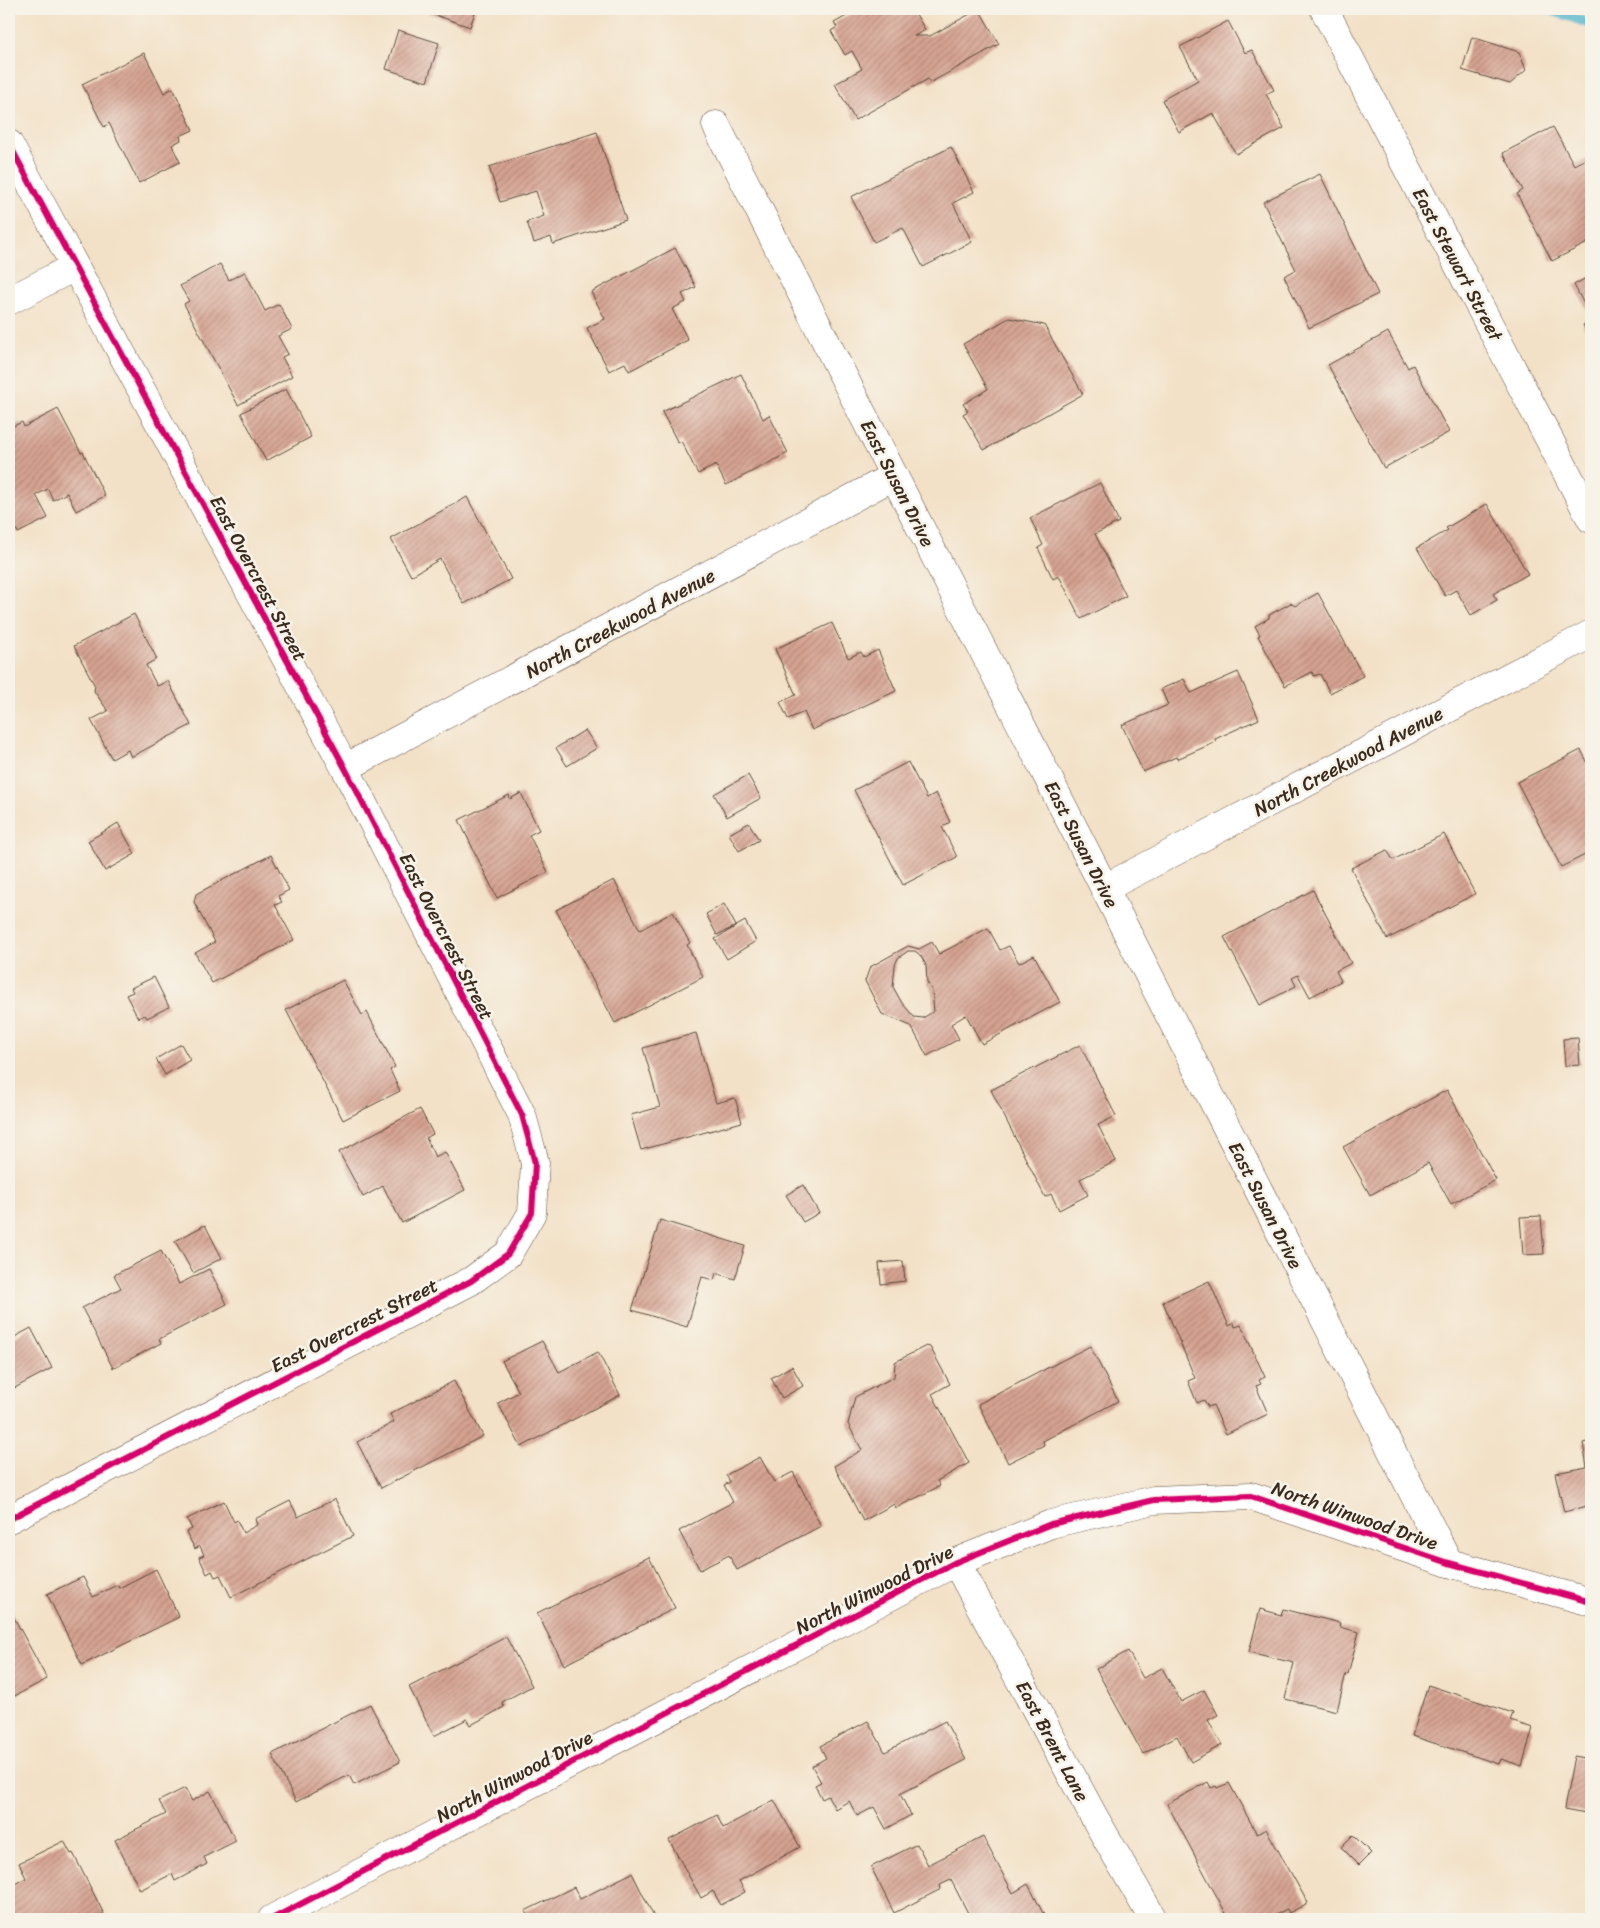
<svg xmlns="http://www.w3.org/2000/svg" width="1600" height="1928" font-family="Sriracha,sans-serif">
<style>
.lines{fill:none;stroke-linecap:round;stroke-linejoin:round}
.stream{stroke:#4eb4cc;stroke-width:10}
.building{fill:url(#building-hatch);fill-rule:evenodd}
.street-casing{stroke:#574537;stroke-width:29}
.street{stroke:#fff;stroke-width:28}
.cycleway-casing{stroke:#f7f3e8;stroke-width:9}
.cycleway{stroke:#d6006c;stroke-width:6}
.labels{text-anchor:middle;stroke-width:5;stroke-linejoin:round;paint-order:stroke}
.street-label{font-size:19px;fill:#3b2a1e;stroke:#f7f3e8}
</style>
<defs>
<pattern id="building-hatch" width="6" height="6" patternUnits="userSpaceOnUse" patternTransform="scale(1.25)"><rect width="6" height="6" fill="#d6a392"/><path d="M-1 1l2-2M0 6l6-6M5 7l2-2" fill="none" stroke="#af8577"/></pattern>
</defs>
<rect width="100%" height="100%" fill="#f7f3e8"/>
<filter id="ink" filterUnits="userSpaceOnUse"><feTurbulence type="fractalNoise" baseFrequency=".02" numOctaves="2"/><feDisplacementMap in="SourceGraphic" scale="10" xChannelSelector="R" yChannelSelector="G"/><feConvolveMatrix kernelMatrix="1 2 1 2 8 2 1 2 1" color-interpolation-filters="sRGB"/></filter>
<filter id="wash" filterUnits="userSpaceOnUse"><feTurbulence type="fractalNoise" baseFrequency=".0096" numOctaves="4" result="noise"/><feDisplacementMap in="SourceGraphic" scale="20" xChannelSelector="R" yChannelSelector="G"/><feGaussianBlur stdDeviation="1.12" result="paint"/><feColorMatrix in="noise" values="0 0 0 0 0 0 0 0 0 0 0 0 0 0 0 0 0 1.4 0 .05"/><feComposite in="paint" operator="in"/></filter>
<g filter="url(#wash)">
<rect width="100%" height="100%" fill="#f3e1c7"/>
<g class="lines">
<path class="stream" d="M 1548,9 L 1591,24"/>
</g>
<g id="blocks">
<g class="building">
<path d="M 418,9 L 476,9 L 470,27 Z"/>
<path d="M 859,9 L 913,9 L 925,30 L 914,36 L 930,36 L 979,9 L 999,44 L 930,83 L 928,79 L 855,120 L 835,84 L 862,69 L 852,51 L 845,55 L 831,31 L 837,27 L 834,23 Z"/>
<path d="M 1228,21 L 1245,53 L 1252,50 L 1274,90 L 1266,94 L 1284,128 L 1236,154 L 1213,113 L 1179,132 L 1162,100 L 1198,80 L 1180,47 Z"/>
<path d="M 398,30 L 439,43 L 427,82 L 386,69 Z"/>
<path d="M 1472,37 L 1519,52 L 1526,70 L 1510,84 L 1462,70 Z"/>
<path d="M 144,53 L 164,93 L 173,88 L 193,130 L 180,136 L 181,140 L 172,145 L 180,162 L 139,183 L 109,123 L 104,127 L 82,84 Z"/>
<path d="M 1553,127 L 1574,165 L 1588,158 L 1591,165 L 1591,191 L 1588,193 L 1591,200 L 1591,241 L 1552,261 L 1517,194 L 1523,190 L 1503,153 Z"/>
<path d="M 597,132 L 626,220 L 553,244 L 551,237 L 534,243 L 527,222 L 544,216 L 536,191 L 500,202 L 489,167 Z"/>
<path d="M 951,147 L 974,192 L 953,203 L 972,242 L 923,267 L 903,228 L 874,242 L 851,197 Z"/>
<path d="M 1320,174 L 1378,294 L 1309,328 L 1284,276 L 1296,270 L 1263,202 Z"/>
<path d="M 675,248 L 696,287 L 682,294 L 686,302 L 672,309 L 688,340 L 629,371 L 625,363 L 609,371 L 587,328 L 605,319 L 591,292 Z"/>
<path d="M 220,264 L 229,280 L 245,272 L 265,311 L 279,304 L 292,329 L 278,336 L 288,354 L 282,357 L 292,376 L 238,405 L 184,304 L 189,301 L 180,286 Z"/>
<path d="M 1591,275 L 1591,340 L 1583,325 L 1588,322 L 1587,319 L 1591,317 L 1574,285 Z"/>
<path d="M 1009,318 L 1044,325 L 1083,394 L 984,450 L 963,414 L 968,411 L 963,404 L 988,389 L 963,344 Z"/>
<path d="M 1388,332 L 1408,368 L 1413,365 L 1449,432 L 1384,468 L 1328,365 Z"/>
<path d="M 741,374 L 763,419 L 769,415 L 788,453 L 726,485 L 716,465 L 698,474 L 681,441 L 678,443 L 662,412 Z"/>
<path d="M 286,389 L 311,437 L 266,461 L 241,413 Z"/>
<path d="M 58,409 L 81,453 L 83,452 L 105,496 L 76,511 L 67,493 L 53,500 L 48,489 L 36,495 L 48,518 L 18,533 L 9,515 L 9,428 L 22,422 L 24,427 Z"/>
<path d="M 1100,483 L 1119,522 L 1095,534 L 1126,596 L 1081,619 L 1059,576 L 1053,579 L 1038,548 L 1043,545 L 1030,518 Z"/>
<path d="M 467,497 L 511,579 L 464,604 L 440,559 L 411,576 L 391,539 Z"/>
<path d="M 1487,504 L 1528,574 L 1493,594 L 1497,600 L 1471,615 L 1456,590 L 1445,596 L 1417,548 L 1448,530 L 1446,528 Z"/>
<path d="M 1318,593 L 1363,676 L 1330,693 L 1320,674 L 1314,676 L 1312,672 L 1285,686 L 1258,636 L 1260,635 L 1255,626 L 1269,618 L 1269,615 L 1291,603 L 1295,606 Z"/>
<path d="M 134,614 L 157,659 L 146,665 L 157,686 L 168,681 L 191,725 L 131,757 L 128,750 L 112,759 L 91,720 L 108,711 L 94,691 L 95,686 L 74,646 Z"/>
<path d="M 832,623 L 848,658 L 861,652 L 864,657 L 878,650 L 896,691 L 812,730 L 804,712 L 788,719 L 780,702 L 796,695 L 775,649 Z"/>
<path d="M 1238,672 L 1259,719 L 1215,739 L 1216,742 L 1177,759 L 1176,757 L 1143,772 L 1122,725 L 1168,705 L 1161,689 L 1184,679 L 1191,693 Z"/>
<path d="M 585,730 L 597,748 L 567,766 L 556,748 Z"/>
<path d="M 1581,750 L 1591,769 L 1591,852 L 1561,867 L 1517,782 Z"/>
<path d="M 908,762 L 927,798 L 936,793 L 950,822 L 942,827 L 957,857 L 903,885 L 854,790 Z"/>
<path d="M 748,775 L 761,798 L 727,817 L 714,794 Z"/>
<path d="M 521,793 L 539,830 L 529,835 L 548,872 L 497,898 L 459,820 L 509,795 L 510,799 Z"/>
<path d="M 118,823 L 135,854 L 105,871 L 88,841 Z"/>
<path d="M 749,823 L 759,840 L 739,851 L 729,834 Z"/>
<path d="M 1444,834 L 1475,894 L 1387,939 L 1351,868 L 1387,850 L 1393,860 Z"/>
<path d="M 271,855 L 289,890 L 278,896 L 282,902 L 275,905 L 294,940 L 212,983 L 195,953 L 215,942 L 194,902 L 196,894 Z"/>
<path d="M 614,880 L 640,930 L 673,912 L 690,943 L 687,945 L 703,977 L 615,1023 L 556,910 Z"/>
<path d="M 1313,890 L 1351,963 L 1336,971 L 1341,981 L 1310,997 L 1298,975 L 1292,978 L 1296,986 L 1260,1005 L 1224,937 Z"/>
<path d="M 724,904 L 736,926 L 717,935 L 706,914 Z"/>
<path d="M 745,921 L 756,941 L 727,959 L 715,939 Z"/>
<path d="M 988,928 L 1000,950 L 1009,946 L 1019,963 L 1034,955 L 1060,1002 L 982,1044 L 966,1015 L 951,1024 L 959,1039 L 927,1056 L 911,1026 L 882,1014 L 865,981 L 870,967 L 908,946 L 919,949 L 932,942 L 939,954 ZM 908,951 L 915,951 L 921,956 L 926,965 L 927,982 L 932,991 L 934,1011 L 923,1018 L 914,1017 L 902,1003 L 893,987 L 895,965 L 898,958 Z"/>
<path d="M 154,977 L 169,1007 L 147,1018 L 145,1015 L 138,1018 L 126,995 L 133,992 L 131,988 Z"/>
<path d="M 343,980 L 362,1015 L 367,1012 L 395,1067 L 390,1070 L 400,1091 L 343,1120 L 286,1010 Z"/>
<path d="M 696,1033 L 716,1103 L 735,1098 L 742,1122 L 641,1150 L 631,1115 L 660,1107 L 643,1048 Z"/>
<path d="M 1578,1038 L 1580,1065 L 1565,1066 L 1563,1039 Z"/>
<path d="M 181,1044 L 190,1060 L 165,1075 L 156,1059 Z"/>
<path d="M 1080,1045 L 1116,1116 L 1098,1125 L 1116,1161 L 1080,1179 L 1088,1195 L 1059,1210 L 1051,1194 L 1045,1197 L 991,1090 Z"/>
<path d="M 1447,1090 L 1496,1180 L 1451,1204 L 1428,1163 L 1370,1195 L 1343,1147 Z"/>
<path d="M 420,1109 L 433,1134 L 426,1138 L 435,1157 L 445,1152 L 465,1190 L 402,1223 L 383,1186 L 363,1197 L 339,1152 Z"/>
<path d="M 803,1185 L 819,1213 L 803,1222 L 786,1195 Z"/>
<path d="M 1541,1216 L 1544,1254 L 1523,1255 L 1520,1217 Z"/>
<path d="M 660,1220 L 745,1246 L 735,1279 L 716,1273 L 714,1280 L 702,1277 L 687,1327 L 632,1310 Z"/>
<path d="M 205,1225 L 222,1258 L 193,1273 L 175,1241 Z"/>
<path d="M 161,1251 L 179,1284 L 209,1269 L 227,1304 L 159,1339 L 161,1343 L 113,1368 L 82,1308 L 121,1288 L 114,1275 Z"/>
<path d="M 903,1261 L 905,1281 L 881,1284 L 879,1263 Z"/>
<path d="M 1209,1281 L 1229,1326 L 1234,1323 L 1235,1327 L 1241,1325 L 1265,1377 L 1259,1380 L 1261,1384 L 1256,1386 L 1268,1414 L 1226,1434 L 1213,1405 L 1208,1407 L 1204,1400 L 1197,1403 L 1188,1381 L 1195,1378 L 1163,1302 Z"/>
<path d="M 31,1328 L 52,1368 L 9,1391 L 9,1340 Z"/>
<path d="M 542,1341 L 559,1372 L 598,1352 L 620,1395 L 521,1447 L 498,1403 L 519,1392 L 502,1361 Z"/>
<path d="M 926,1346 L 930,1347 L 950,1384 L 932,1394 L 969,1463 L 937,1481 L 940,1486 L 896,1508 L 894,1504 L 863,1521 L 834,1466 L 862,1450 L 848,1424 L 855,1397 L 894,1377 L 895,1362 Z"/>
<path d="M 1090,1346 L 1118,1401 L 1043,1441 L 1044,1445 L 1008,1463 L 978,1404 Z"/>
<path d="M 792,1366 L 803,1386 L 782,1398 L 771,1378 Z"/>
<path d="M 454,1381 L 483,1436 L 381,1488 L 357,1442 L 394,1422 L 390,1414 Z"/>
<path d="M 1591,1441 L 1591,1505 L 1564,1512 L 1555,1473 L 1587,1467 L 1583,1443 Z"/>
<path d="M 760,1457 L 774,1482 L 793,1472 L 821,1526 L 737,1570 L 729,1555 L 700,1570 L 679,1531 L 733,1502 L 724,1485 L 730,1482 L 726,1475 Z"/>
<path d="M 335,1499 L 353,1536 L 231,1597 L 220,1575 L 215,1577 L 212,1571 L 207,1574 L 199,1557 L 204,1555 L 200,1546 L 195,1549 L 186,1532 L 192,1529 L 187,1519 L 224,1501 L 234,1522 L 237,1520 L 243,1533 L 257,1525 L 255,1519 L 290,1501 L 298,1517 Z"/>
<path d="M 649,1557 L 675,1608 L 564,1665 L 537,1613 Z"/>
<path d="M 156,1569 L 179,1617 L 82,1665 L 47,1594 L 83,1577 L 93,1597 L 117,1585 L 119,1588 Z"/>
<path d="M 1260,1609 L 1281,1615 L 1283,1609 L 1340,1623 L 1339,1627 L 1359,1632 L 1348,1674 L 1346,1673 L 1337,1711 L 1285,1699 L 1294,1663 L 1249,1652 Z"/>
<path d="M 11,1612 L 47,1679 L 9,1699 L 9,1613 Z"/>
<path d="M 506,1637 L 532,1686 L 502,1702 L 504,1707 L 471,1725 L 467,1719 L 434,1736 L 409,1687 Z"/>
<path d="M 1128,1651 L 1143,1678 L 1162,1668 L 1181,1702 L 1204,1690 L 1218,1715 L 1208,1720 L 1222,1745 L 1191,1762 L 1177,1736 L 1143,1754 L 1096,1669 Z"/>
<path d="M 1428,1685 L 1513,1713 L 1510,1721 L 1533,1728 L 1522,1766 L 1501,1759 L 1499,1764 L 1412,1736 Z"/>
<path d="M 370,1704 L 400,1762 L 354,1785 L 349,1775 L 296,1802 L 272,1754 Z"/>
<path d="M 868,1721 L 885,1752 L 945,1721 L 966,1760 L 900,1794 L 911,1815 L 886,1829 L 874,1807 L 857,1816 L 849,1801 L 835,1809 L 828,1796 L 822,1799 L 815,1785 L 821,1782 L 812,1766 L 826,1758 L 820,1746 Z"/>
<path d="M 1574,1756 L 1591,1759 L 1591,1814 L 1564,1809 Z"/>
<path d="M 1208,1782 L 1211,1788 L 1216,1786 L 1217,1788 L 1229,1783 L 1257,1834 L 1266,1829 L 1308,1903 L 1289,1913 L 1287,1909 L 1267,1919 L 1229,1919 L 1167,1804 Z"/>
<path d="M 185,1788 L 192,1801 L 210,1791 L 236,1841 L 204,1857 L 207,1864 L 175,1881 L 172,1874 L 140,1890 L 115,1840 L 166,1814 L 159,1801 Z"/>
<path d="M 774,1800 L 800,1847 L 739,1881 L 745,1892 L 721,1905 L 713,1891 L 701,1898 L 669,1840 L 717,1815 L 723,1828 Z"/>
<path d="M 1353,1835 L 1371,1853 L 1359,1865 L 1341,1847 Z"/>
<path d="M 983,1837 L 1013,1893 L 1028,1884 L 1046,1919 L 961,1919 L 969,1915 L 951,1880 L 940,1885 L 941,1889 L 894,1913 L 871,1867 L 917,1844 L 928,1865 Z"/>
<path d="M 64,1841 L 71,1854 L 73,1853 L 104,1914 L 93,1919 L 9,1919 L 9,1887 L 26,1878 L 19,1863 Z"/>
<path d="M 632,1873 L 655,1919 L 529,1919 L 525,1911 L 574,1887 L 580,1899 Z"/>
</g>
</g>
</g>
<g filter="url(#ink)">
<use href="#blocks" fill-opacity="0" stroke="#574537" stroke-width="1"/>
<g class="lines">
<g class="street-casing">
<g id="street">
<path d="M 1324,9 L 1591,519"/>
<path d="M 716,125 L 894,476 L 1449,1563"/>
<path d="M 9,144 L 345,768 L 522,1115 L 535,1163 L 532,1213 L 508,1254 L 471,1281 L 9,1519"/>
<path d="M 9,301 L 74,267"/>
<path d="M 345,768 L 894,476"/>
<path d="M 1105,888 L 1591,634"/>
<path d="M 956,1562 L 1093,1815 L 1153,1919"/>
<path d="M 272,1919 L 956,1562 L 1051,1524 L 1154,1500 L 1251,1496 L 1449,1563 L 1591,1602"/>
</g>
</g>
<use href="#street" class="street"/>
<g class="cycleway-casing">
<g id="cycleway">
<path d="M 9,144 L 345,768 L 522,1115 L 535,1163 L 532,1213 L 508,1254 L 471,1281 L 9,1519"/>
<path d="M 272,1919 L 956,1562 L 1051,1524 L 1154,1500 L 1251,1496 L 1449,1563 L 1591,1602"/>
</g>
</g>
<use href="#cycleway" class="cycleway"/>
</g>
</g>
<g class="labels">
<g class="street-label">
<text transform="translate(1458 264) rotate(62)" y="7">East Stewart Street</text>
<text transform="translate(898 483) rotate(63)" y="7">East Susan Drive</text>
<text transform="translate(259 578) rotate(62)" y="7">East Overcrest Street</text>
<text transform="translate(620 623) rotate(-28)" y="7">North Creekwood Avenue</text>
<text transform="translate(1348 761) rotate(-28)" y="7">North Creekwood Avenue</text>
<text transform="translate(1082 844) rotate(63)" y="7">East Susan Drive</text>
<text transform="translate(447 936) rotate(63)" y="7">East Overcrest Street</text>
<text transform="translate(1266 1205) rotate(63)" y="7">East Susan Drive</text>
<text transform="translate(354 1325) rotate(-27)" y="7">East Overcrest Street</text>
<text transform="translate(1355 1515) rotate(19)" y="7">North Winwood Drive</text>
<text transform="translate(874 1589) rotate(-27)" y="7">North Winwood Drive</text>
<text transform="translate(1053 1741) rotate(62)" y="7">East Brent Lane</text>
<text transform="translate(514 1776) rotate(-28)" y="7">North Winwood Drive</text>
</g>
</g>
<rect width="1600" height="1928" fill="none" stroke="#f7f3e8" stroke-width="30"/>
</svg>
